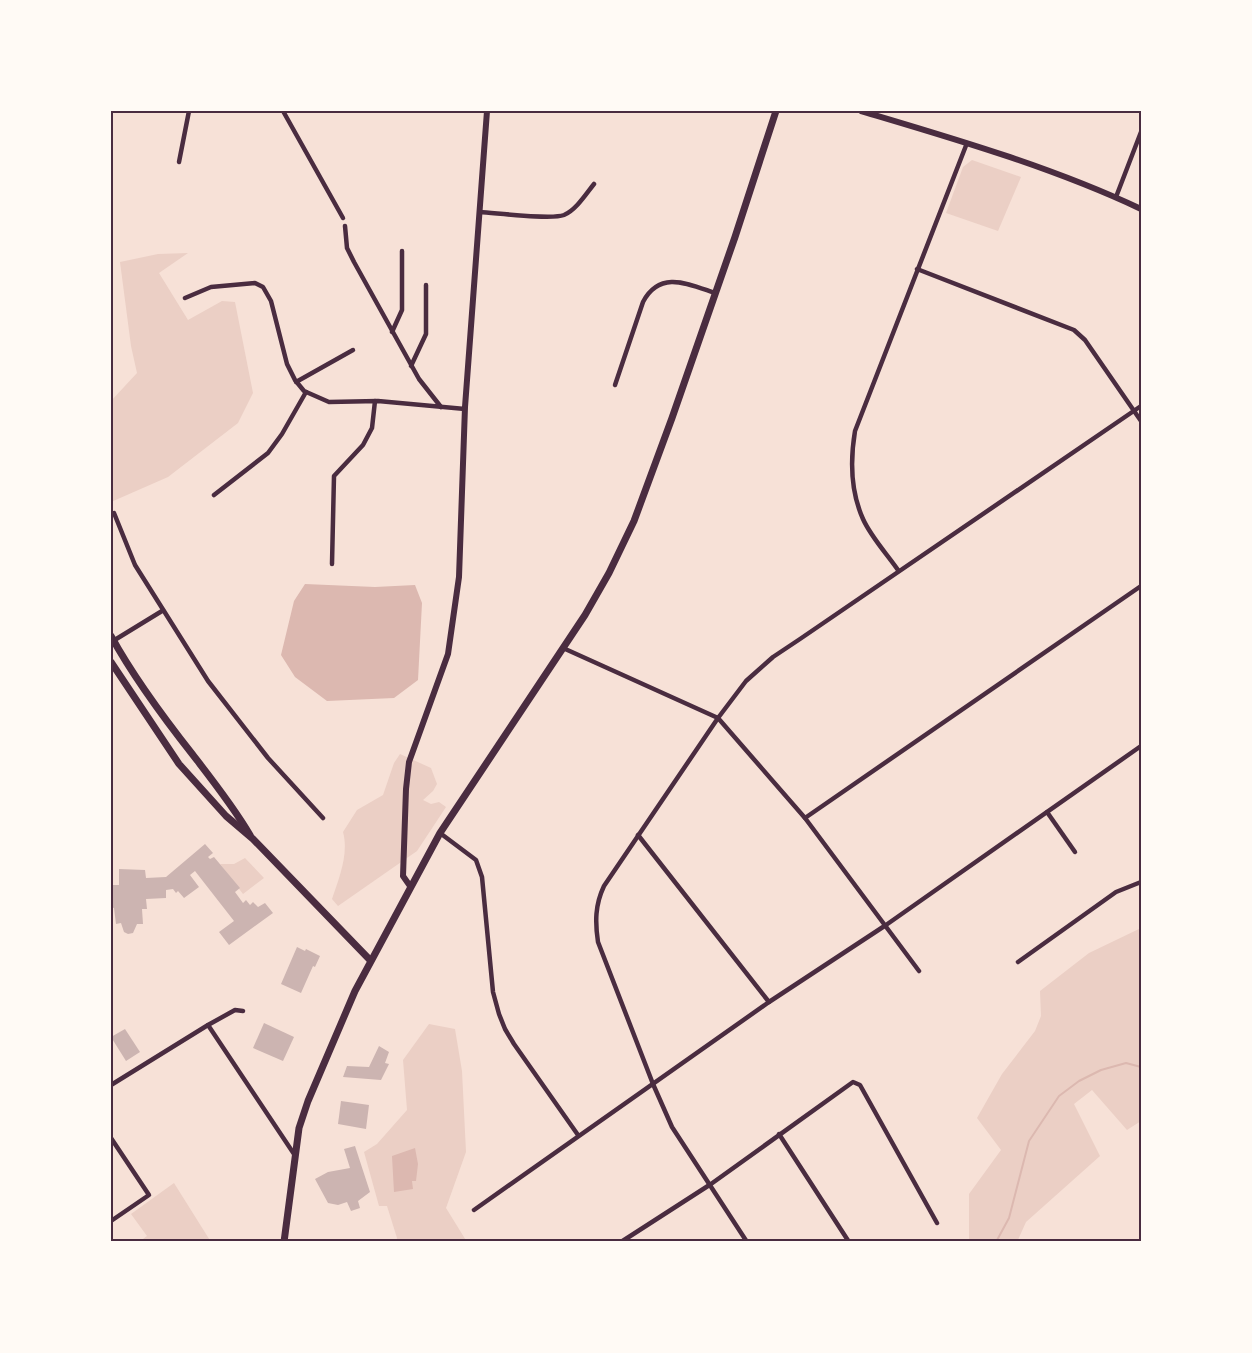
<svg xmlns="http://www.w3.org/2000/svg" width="1252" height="1353" font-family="Roboto,sans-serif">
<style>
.green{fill:#ebcfc5}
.water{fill:#dcb8b0}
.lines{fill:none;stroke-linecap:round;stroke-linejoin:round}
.stream{stroke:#dcb8b0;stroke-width:2}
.building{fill:#ccb4b1}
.minor{stroke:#4a2c40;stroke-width:4.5}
.secondary{stroke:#4a2c40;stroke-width:6}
.primary{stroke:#4a2c40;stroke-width:7}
.neatline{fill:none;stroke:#4a2c40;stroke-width:2}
</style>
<rect width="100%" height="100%" fill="#f7e1d7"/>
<g class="green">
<path d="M 972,160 L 1021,177 L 998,231 L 946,213 L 963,167 Z"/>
<path d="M 188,253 L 159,273 L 188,320 L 222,301 L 235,302 L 253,393 L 238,423 L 168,477 L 111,502 L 111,401 L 137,373 L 131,346 L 120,262 L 158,254 Z"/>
<path d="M 400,754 L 431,768 L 437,784 L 433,791 L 423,800 L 431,804 L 439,802 L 446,807 L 417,851 L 338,906 L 332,899 C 339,878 349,854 343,832 L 357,810 L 383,795 L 394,763 Z"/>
<path d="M 245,858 L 264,878 L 243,894 L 220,864 L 234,864 Z"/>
<path d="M 1141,928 L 1141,1121 L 1127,1130 L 1092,1090 L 1074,1104 L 1100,1156 L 1026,1222 L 1017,1242 L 969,1242 L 969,1194 L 1001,1150 L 977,1118 L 1002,1074 L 1035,1031 L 1041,1016 L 1040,991 L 1089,953 Z"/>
<path d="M 429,1024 L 455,1029 L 462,1071 L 466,1152 L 446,1208 L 467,1242 L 396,1242 L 397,1238 L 387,1206 L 379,1206 L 364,1152 L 377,1144 L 407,1110 L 403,1060 Z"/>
<path d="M 174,1183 L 211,1242 L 139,1242 L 147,1236 L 131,1214 Z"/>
</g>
<g class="water">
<path d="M 305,584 L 375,587 L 415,585 L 422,603 L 418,680 L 394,698 L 327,701 L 295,677 L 281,655 L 294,601 Z"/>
<path d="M 415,1148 L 418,1164 L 416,1181 L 412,1181 L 413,1189 L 394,1192 L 392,1156 Z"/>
</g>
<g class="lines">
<path class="stream" d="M 996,1242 L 1009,1218 L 1029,1141 L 1059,1096 L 1079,1081 L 1101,1070 L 1126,1063 L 1141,1067"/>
</g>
<g class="building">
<path d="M 205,844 L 213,853 L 208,857 L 210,859 L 214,857 L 240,888 L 235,892 L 243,903 L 246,900 L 250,905 L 253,902 L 258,907 L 265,903 L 273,913 L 229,945 L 219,932 L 234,921 L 195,871 L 190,875 L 199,887 L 184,898 L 178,891 L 176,893 L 173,889 L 166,890 L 166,898 L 146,899 L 147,909 L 142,909 L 143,924 L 137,924 L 133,933 L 128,934 L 124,932 L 121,923 L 116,924 L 114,908 L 111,907 L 111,885 L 119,885 L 119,869 L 145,870 L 146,878 L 166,877 Z"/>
<path d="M 297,947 L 305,951 L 306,949 L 320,956 L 315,967 L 313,966 L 301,993 L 281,984 Z"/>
<path d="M 264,1023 L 294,1037 L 283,1061 L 253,1048 Z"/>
<path d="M 125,1029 L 140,1052 L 126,1061 L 111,1037 Z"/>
<path d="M 379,1046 L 389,1052 L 385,1063 L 389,1064 L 381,1080 L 343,1077 L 347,1066 L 369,1067 Z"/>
<path d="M 341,1101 L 369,1105 L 366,1129 L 338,1124 Z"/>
<path d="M 355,1146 L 370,1192 L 358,1201 L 360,1208 L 351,1211 L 347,1202 L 338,1205 L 328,1203 L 315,1179 L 328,1172 L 350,1168 L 344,1149 Z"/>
</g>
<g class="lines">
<g class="minor">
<path d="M 283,111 L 343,218"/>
<path d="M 179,162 L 189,111"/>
<path d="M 1116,197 L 1141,132"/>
<path d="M 480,212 C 497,213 551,220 564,215 C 576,210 586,194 594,184"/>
<path d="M 345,226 L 347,248 L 354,262 L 419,379 L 441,407"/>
<path d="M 917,269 L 1074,330 L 1085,340 L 1141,421"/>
<path d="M 185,298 L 211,287 L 255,283 L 263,287 L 271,301 L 287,364 L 295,380 L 304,391 L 329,402 L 378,401 L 465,409"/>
<path d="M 392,332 L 402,310 L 402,251"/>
<path d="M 411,366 L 426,334 L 426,285"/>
<path d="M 296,382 L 353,350"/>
<path d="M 615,385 L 643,302 C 660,270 688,284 715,293"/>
<path d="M 214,495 L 268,453 L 282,434 L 306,392"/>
<path d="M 114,513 L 135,565 L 208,681 L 268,758 L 323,818"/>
<path d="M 332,564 L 334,476 L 363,445 L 372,428 L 375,401"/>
<path d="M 898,570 C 887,554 871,537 863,519 C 850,490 850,461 855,431 L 967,143"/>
<path d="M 113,641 L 162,611"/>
<path d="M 563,648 L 718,718 L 805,818 L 919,971"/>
<path d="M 1047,812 L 1075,852"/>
<path d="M 805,818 L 1141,586"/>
<path d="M 440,833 L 476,860 L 482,877 L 493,992 L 499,1014 L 505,1029 L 514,1044 L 578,1135"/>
<path d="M 638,835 L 769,1002"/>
<path d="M 1018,962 L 1116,892 L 1141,882"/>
<path d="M 208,1025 L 294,1154"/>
<path d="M 111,1085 L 208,1025 L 235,1010 L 243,1011"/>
<path d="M 779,1134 L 849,1242"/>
<path d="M 111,1138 L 149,1195 L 111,1221"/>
<path d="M 474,1210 L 769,1002 L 886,925 L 1141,746"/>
<path d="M 621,1242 L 711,1184 L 853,1082 L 860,1085 L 937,1223"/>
<path d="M 747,1242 L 672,1127 L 653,1084 L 598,942 C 595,922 595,905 604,886 L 718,718 L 746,681 L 773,657 L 800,639 L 1141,406"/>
</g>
<g class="secondary">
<path d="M 861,111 C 955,139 1052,167 1141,209"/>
<path d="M 410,886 L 403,876 L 406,789 L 409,762 L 448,654 L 459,577 L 465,407 L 487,111"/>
</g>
<g class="primary">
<path d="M 111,636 C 134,678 163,717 193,755 C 213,781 233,806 250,835"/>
<path d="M 111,662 L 179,764 L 226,816 L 253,839 L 370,960"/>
<path d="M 284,1242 L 299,1128 L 308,1101 L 355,991 L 440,833 L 585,615 L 609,573 L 634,521 L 672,418 L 735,237 L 776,111"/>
</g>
</g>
<rect width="1252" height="1353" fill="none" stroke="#fffaf5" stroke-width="225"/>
<rect x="112" y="112" width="1028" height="1128" class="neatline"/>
</svg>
